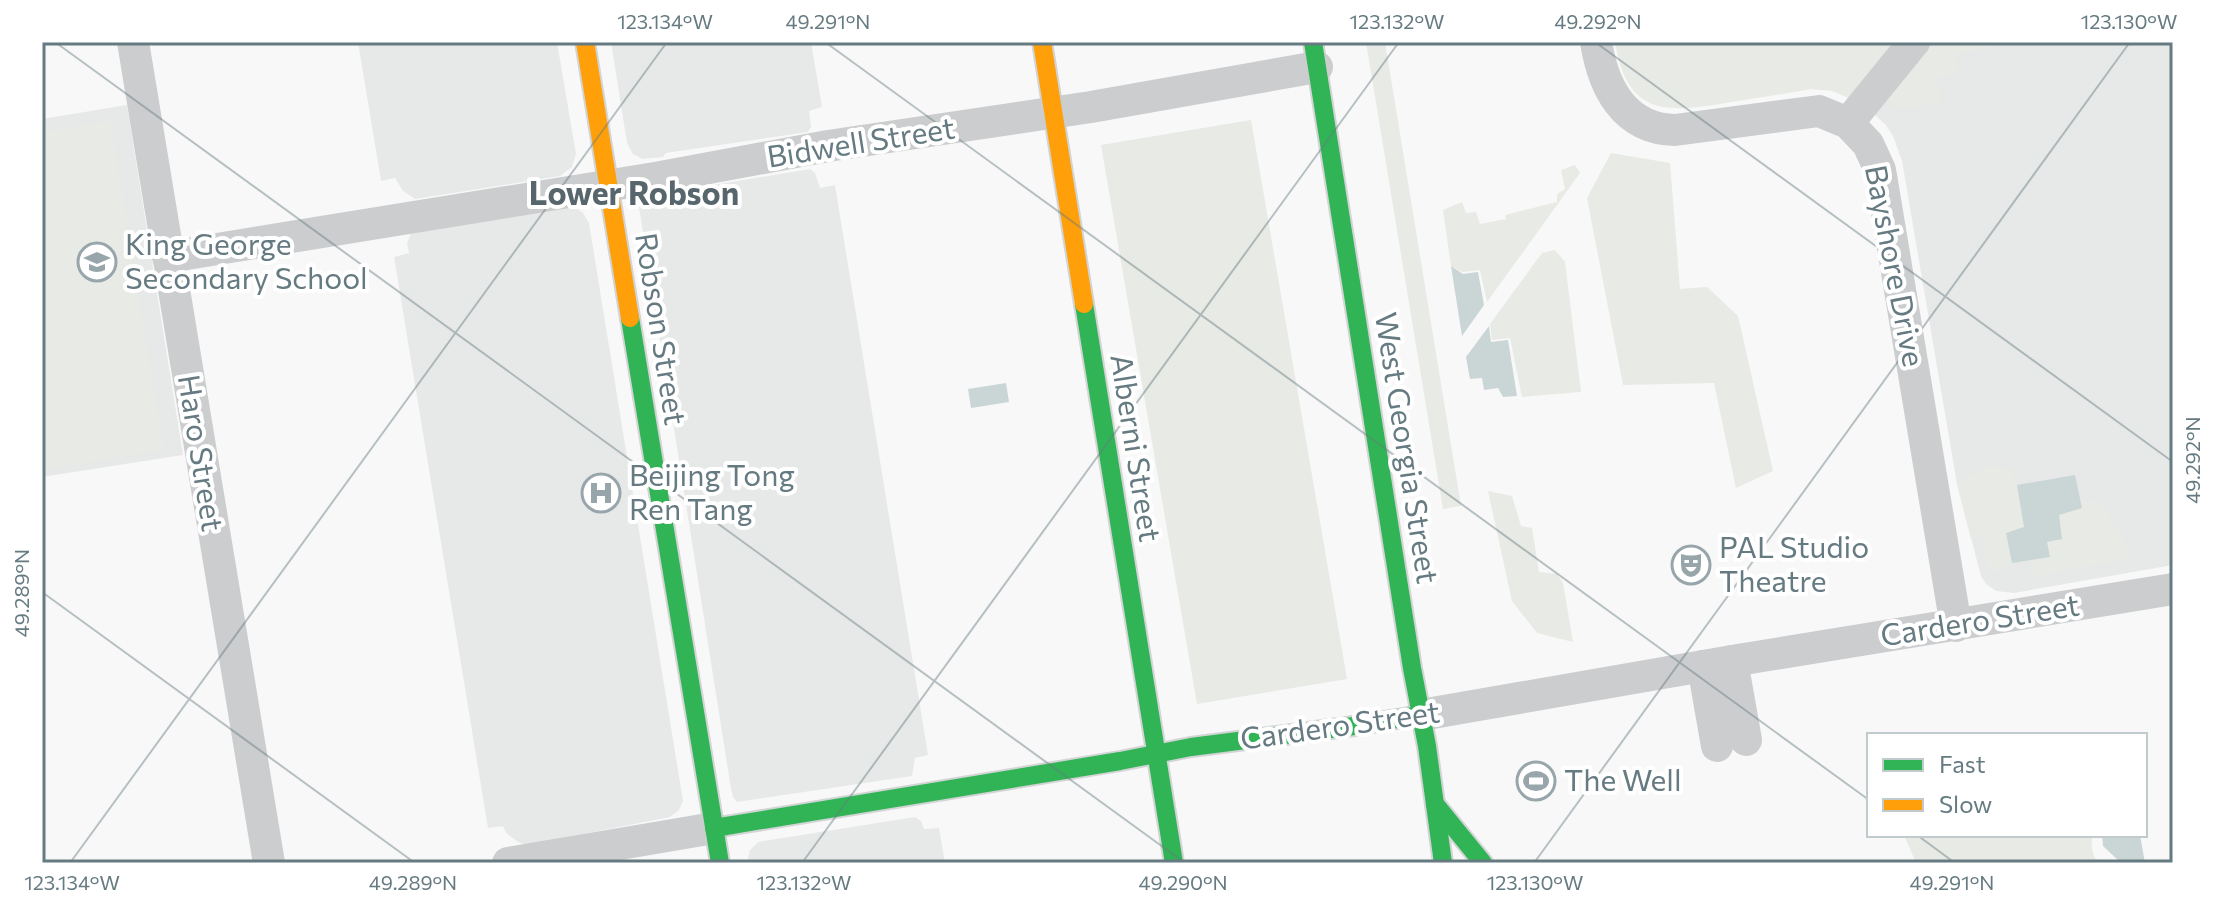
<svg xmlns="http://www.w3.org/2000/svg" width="2215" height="905" font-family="Commissioner,sans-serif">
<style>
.built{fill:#e7e9e8}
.green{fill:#e8eae5}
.water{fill:#cad5d6}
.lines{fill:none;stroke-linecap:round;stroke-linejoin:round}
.fast-casing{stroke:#d3d4d5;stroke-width:22}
.slow-casing{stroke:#d3d4d5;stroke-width:22}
.street{stroke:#cbcdce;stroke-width:32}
.fast{stroke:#30b455;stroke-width:18}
.slow{stroke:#ff9f0a;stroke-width:18}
.ticks{fill:none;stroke:#657a81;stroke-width:2;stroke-opacity:0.45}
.labels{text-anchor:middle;stroke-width:8;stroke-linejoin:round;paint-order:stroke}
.street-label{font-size:30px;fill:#657a81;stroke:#fff}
.poi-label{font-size:30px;fill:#657a81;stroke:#fff;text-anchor:start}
.neighbourhood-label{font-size:32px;font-weight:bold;fill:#57666c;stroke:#fff}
.neatline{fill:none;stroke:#657a81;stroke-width:3}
.ticks-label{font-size:20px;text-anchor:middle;fill:#657a81}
</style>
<rect width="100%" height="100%" fill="#f8f8f8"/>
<g class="built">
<path d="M 358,42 L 557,42 L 576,154 L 572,167 L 560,176 L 415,199 L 403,191 L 395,178 L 381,181 Z"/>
<path d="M 611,42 L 811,42 L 822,107 L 809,111 L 811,127 L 808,132 L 666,153 L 663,157 L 642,159 L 633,154 L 627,143 Z"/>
<path d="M 1925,42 L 2173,42 L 2173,565 L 2014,593 L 1996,591 L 1986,584 L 1981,576 L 1957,484 L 1902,161 L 1893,136 L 1886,125 L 1868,109 Z"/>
<path d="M 127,105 L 183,455 L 42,477 L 42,119 Z"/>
<path d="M 810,169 L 815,173 L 820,188 L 835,185 L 928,755 L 915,758 L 912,776 L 737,802 L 733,797 L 731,789 L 639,207 L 644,200 L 653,195 Z"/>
<path d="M 573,205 L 583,213 L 589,223 L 683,801 L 679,810 L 670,817 L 532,844 L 523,844 L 518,842 L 506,833 L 503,826 L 488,828 L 394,257 L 409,253 L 407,243 L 413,228 Z"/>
<path d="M 915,817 L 921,821 L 924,829 L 939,828 L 945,863 L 747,863 L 750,850 L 758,842 Z"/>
</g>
<g class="green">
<path d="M 1366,42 L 1385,42 L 1461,506 L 1443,509 Z"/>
<path d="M 1615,42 L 1903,42 L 1856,101 L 1832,91 L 1811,89 C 1784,94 1757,98 1731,102 C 1669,113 1627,118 1615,42 Z"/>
<path d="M 1928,42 L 1994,42 L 1992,46 L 1955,54 L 1958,71 L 1937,78 L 1942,102 L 1899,109 L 1890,102 L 1888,88 Z"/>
<path d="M 1251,120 L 1347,679 L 1197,704 L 1101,145 Z"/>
<path d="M 110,121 L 164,450 L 42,470 L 42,132 Z"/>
<path d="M 1611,153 L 1670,163 L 1680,289 L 1707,287 L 1738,316 L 1773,471 L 1736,488 L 1714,383 L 1623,385 L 1587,198 Z"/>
<path d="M 1575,165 L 1580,173 L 1487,302 L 1480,270 L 1462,272 L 1451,266 L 1443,210 L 1462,202 L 1466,213 L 1476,212 L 1480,224 L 1506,219 L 1505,215 L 1557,202 L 1557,194 L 1565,189 L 1561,170 Z"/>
<path d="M 1555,250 L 1565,262 L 1581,392 L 1522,397 L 1510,338 L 1492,340 L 1490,324 L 1542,253 Z"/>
<path d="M 1998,466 L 2012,471 L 2017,485 L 2024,527 L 2006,533 L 2012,563 L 2001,570 L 1988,570 L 1982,536 L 1971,539 L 1957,484 L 1985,467 Z"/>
<path d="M 1488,491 L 1512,496 L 1521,526 L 1532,528 L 1539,572 L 1557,574 L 1563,583 L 1573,642 L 1537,633 L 1512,601 Z"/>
<path d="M 2098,500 L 2125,540 L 2129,559 L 2034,576 L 2030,560 L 2049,557 L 2047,542 L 2059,515 L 2082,508 L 2081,504 Z"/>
<path d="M 1904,835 L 2093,835 C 2090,844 2092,856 2099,863 L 1916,863 Z"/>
</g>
<g class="water">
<path d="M 1451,266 L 1463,274 L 1478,272 L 1484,305 L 1462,336 Z"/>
<path d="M 1489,326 L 1491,342 L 1508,340 L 1517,396 L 1503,397 L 1498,388 L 1484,390 L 1482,378 L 1470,379 L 1466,357 Z"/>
<path d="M 1006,383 L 1009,402 L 971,408 L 968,389 Z"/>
<path d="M 2075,475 L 2082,508 L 2059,515 L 2062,539 L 2047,542 L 2050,557 L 2012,563 L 2006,533 L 2024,527 L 2017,485 Z"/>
<path d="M 2102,835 L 2140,835 L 2145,863 L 2117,863 L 2118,860 L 2103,846 Z"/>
</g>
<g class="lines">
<g class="fast-casing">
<g id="fast">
<path d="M 1313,42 L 1412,668 L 1427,746 L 1443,863"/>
<path d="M 1084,304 L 1174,863"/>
<path d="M 630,318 L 720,863"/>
<path d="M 1435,804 L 1483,863"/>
<path d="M 714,828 L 1120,761 L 1191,747 L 1354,726 L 1421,715"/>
</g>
</g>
<g class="slow-casing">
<g id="slow">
<path d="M 585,42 L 630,318"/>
<path d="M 1042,42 L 1084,304"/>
</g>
</g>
<g class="street">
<path d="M 133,42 L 269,863"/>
<path d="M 1596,42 C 1603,86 1623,129 1675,130 L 1819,111 L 1848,123 L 1868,144 L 1880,170 L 1956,626"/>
<path d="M 1848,123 L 1914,42"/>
<path d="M 168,257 L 655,178 L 828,146 L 1091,107 L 1317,67"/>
<path d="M 1732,661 L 1746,740"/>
<path d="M 1703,666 L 1717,746"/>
<path d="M 1421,715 L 1732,661 L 2173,589"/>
<path d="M 508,863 L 714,828"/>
</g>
<use href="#fast" class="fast"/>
<use href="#slow" class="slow"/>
</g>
<path class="ticks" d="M 55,42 L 1185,863M 825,42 L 1869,800M 1595,42 L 2173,462M 42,592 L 415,863M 1917,835 L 1955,863M 70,863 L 667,42M 802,863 L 1399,42M 1534,863 L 2130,42"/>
<defs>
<g id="school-ring" transform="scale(2)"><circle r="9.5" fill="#fff" stroke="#98a6ab" stroke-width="1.5"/><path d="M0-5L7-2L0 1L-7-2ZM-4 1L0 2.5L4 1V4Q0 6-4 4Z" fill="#98a6ab"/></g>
<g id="hospital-ring" transform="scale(2)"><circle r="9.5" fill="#fff" stroke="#98a6ab" stroke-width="1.5"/><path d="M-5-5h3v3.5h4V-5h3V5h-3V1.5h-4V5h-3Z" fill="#98a6ab"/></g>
<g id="theatre-ring" transform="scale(2)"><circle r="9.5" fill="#fff" stroke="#98a6ab" stroke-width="1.5"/><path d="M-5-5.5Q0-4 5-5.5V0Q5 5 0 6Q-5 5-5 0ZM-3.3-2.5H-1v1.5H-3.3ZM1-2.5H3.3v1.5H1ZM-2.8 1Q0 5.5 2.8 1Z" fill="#98a6ab"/></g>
<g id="stadium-ring" transform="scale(2)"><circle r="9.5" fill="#fff" stroke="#98a6ab" stroke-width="1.5"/><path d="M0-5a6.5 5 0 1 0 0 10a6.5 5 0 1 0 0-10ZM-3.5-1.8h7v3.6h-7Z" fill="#98a6ab"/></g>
</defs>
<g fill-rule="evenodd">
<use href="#school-ring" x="97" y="262"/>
<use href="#hospital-ring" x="601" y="493"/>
<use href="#theatre-ring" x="1691" y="565"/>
<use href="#stadium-ring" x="1536" y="781"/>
</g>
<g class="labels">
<g class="street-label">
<text transform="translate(861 143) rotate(-9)" y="10">Bidwell Street</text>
<text transform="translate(1894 266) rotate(79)" y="10">Bayshore Drive</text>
<text transform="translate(660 329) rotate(81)" y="10">Robson Street</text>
<text transform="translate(1135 448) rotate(81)" y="10">Alberni Street</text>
<text transform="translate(1406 448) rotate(81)" y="10">West Georgia Street</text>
<text transform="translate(200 453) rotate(81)" y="10">Haro Street</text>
<text transform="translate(1980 621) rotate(-9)" y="10">Cardero Street</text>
<text transform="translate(1340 726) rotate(-8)" y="10">Cardero Street</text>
</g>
<g class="poi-label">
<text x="125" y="255">King George<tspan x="125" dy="34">Secondary School</tspan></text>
<text x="629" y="486">Beijing Tong<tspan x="629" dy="34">Ren Tang</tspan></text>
<text x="1719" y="558">PAL Studio<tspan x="1719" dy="34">Theatre</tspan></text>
<text x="1564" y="791">The Well</text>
</g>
<g class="neighbourhood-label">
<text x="634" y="205">Lower Robson</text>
</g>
</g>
<rect width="2215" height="905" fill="none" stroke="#ffffff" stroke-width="88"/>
<rect x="1867" y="733" width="280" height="104" fill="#ffffff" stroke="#c1cacd" stroke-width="2"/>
<rect x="1883" y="759" width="40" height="12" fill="#30b455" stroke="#c1cacd" stroke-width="2"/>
<text x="1939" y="773" font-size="24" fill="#657a81">Fast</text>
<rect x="1883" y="799" width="40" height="12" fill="#ff9f0a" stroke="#c1cacd" stroke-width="2"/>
<text x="1939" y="813" font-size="24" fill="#657a81">Slow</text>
<rect x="44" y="44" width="2127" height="817" class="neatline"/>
<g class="ticks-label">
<text x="665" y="29">123.134°W</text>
<text x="828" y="29">49.291°N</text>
<text x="1397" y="29">123.132°W</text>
<text x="1598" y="29">49.292°N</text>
<text x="2129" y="29">123.130°W</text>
<text transform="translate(2193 460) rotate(-90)" y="7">49.292°N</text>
<text transform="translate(22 593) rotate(-90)" y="7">49.289°N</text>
<text x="72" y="890">123.134°W</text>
<text x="413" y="890">49.289°N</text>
<text x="804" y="890">123.132°W</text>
<text x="1183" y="890">49.290°N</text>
<text x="1535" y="890">123.130°W</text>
<text x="1952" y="890">49.291°N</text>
</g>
</svg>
